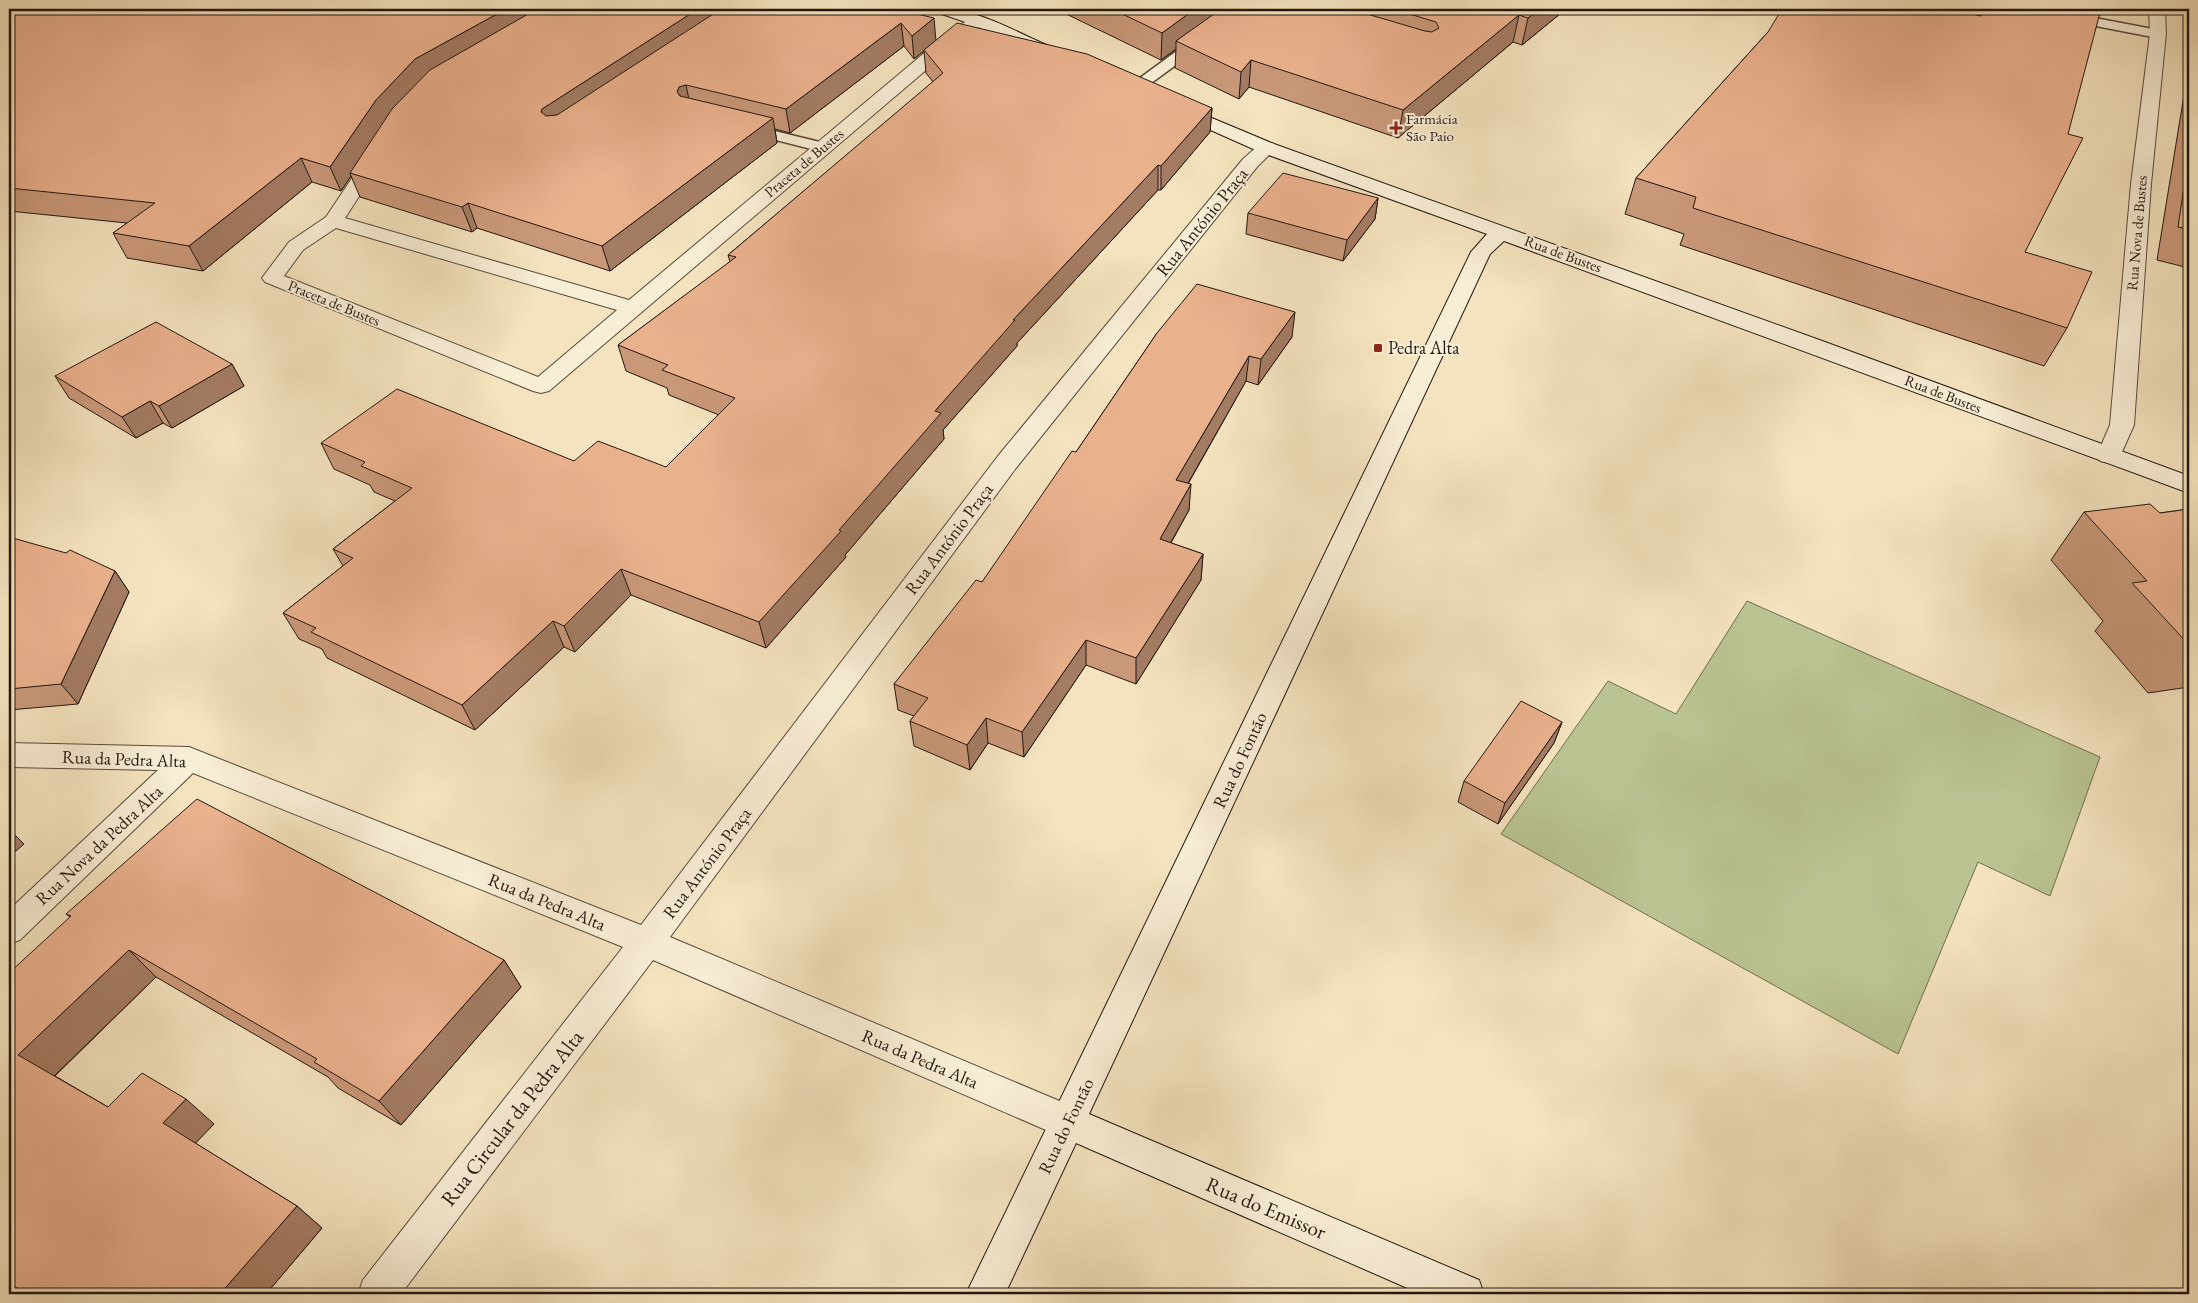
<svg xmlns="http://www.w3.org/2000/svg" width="2198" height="1303" font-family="'EB Garamond',serif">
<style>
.green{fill:#bac492;stroke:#6f6e50}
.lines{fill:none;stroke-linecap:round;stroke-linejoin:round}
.lane-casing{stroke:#584a3b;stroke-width:3}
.street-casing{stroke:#584a3b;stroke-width:2}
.secondary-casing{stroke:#24170f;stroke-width:2}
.lane{fill:#f8edd5;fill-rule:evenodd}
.street{fill:#f8edd5;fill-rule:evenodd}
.secondary{fill:#f8edd5;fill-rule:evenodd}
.wall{fill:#c99879;stroke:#24170f}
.shaded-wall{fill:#a47c63;stroke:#24170f}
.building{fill:#eab18d;stroke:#24170f}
.poi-dot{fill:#8f2418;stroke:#f8edd5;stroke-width:2}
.labels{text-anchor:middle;stroke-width:4;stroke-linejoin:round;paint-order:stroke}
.far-poi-label{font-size:15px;fill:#24170f;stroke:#f8edd5;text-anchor:start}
.far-street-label{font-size:15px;fill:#24170f;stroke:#f8edd5}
.street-label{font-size:18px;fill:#24170f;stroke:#f8edd5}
.poi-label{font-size:18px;fill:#24170f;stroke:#f8edd5;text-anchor:start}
.near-street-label{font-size:21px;fill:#24170f;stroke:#f8edd5}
</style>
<rect width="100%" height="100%" fill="#f4e3be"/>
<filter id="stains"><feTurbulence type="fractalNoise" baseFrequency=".004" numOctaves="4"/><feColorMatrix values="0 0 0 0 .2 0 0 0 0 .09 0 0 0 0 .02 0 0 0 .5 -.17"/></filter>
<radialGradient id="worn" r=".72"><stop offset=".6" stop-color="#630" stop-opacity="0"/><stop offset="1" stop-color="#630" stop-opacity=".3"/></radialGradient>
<path class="green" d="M 1747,601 L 2100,757 L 2050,896 L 1978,862 L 1898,1054 L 1501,834 L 1608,681 L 1676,714 Z"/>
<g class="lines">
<g class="lane-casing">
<g id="lane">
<path d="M 1234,9 L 1255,9 L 1253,12 L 1244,15 L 1139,92 L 1129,92 L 1127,89 L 1129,86 Z"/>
<path d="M 1961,9 L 1974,9 L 1962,31 L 1945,35 L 1940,34 L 1938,31 L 1940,28 L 1952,25 Z"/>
<path d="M 2022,9 L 2048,9 L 2158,30 L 2165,34 L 2158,38 L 2028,13 L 2023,12 Z"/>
<path d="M 746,124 L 828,144 L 831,147 L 828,150 L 823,152 L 741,131 L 739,128 L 741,125 Z"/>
</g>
</g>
<g class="street-casing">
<g id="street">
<path d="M 2149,9 L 2165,9 L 2166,34 L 2151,184 L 2134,425 L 2118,461 L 2109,463 L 2100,461 L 2097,455 L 2110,425 L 2131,184 L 2150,34 Z"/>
<path d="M 977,16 L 983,18 L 985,21 L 983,24 L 959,42 L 549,391 L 541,393 L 533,391 L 265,282 L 262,278 L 289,242 L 326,217 L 370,151 L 377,149 L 384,151 L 386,155 L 345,218 L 629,300 L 947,34 L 971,18 ZM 336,228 L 617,310 L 538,377 L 284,276 L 303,250 Z"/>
<path d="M 1267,142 L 1274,144 L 1276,148 L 1257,167 L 1016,468 L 670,937 L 1081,1110 L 1086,1122 L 1081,1134 L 1068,1139 L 1055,1134 L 653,960 L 401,1294 L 358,1294 L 363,1280 L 623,947 L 193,773 L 20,940 L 9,944 L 9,910 L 158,770 L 9,767 L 9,743 L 189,747 L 641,925 L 998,456 L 1243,159 L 1260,144 Z"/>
</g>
</g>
<g class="secondary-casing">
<g id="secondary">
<path d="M 934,9 C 974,6 1013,31 1049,46 L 1051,50 L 1049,54 L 1037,54 L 971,24 L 936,12 Z"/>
<path d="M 1176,103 L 1274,144 L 1825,342 L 2189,476 L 2189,493 L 1504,241 L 1490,254 L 1089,1114 L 1479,1280 L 1484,1294 L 1421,1294 L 1076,1143 L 1005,1294 L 966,1294 L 1471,252 L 1487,234 L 1260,152 L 1170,112 L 1167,108 L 1170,104 Z"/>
</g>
</g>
<use href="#lane" class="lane"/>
<use href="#street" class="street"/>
<use href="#secondary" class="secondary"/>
</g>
<g class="wall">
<path d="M 9,9 L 897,9 L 936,40 L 1212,108 L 1210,132 L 1161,190 L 1158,190 L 1017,343 L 1017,346 L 943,430 L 944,439 L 845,555 L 846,557 L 766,648 L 631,595 L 575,652 L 564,647 L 475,730 L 327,658 L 322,649 L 299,639 L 283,613 L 343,566 L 333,549 L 395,501 L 374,492 L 370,485 L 334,469 L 321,443 L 574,461 L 666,467 L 719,415 L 669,395 L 667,388 L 626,371 L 618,345 L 730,262 L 728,255 L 933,82 L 926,73 L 924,51 L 914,59 L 904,46 L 790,133 L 775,129 L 777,143 L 610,271 L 477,228 L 472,232 L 360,197 L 351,176 L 341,191 L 312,182 L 203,271 L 127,258 L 113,233 L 127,223 L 9,211 Z"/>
<path d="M 1056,9 L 1566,9 L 1522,45 L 1513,42 L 1398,138 L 1249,87 L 1239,99 L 1175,68 L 1176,49 L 1161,60 Z"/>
<path d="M 1981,9 L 2101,9 L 2025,252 L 2067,328 L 2044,366 L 1680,245 L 1684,234 L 1625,214 L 1636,178 L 1768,32 L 1979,15 Z"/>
<path d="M 2189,80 L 2189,268 L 2157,260 L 2185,89 Z"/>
<path d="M 1378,198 L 1375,219 L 1343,261 L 1246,234 L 1248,213 Z"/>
<path d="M 1157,333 L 1292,337 L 1258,385 L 1246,381 L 1188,484 L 1189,510 L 1171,543 L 1203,554 L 1201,580 L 1136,684 L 1086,665 L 1024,757 L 988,743 L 970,770 L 914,746 L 910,721 L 914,716 L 898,710 L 894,684 L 982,582 L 1076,452 Z"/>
<path d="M 232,364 L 244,386 L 172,428 L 163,423 L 136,438 L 69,398 L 55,376 Z"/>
<path d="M 2189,509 L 2189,687 L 2148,693 L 2095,631 L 2103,621 L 2051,560 L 2084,512 L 2160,513 Z"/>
<path d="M 9,537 L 115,571 L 129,592 L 78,704 L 9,710 Z"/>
<path d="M 1562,722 L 1554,743 L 1498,824 L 1458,802 L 1464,781 Z"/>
<path d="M 66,914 L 504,960 L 521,987 L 401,1125 L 338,1088 L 328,1077 L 156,977 L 55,1076 L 108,1107 L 214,1124 L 195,1143 L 297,1206 L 322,1228 L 266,1294 L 12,1294 L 17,1288 L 70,917 Z"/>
</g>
<g class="shaded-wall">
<path d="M 506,9 L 553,9 L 350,173 L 351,176 L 341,191 L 330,167 L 376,100 L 415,59 Z"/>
<path d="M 698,9 L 737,9 L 549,133 L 541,112 L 542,109 Z"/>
<path d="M 1195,9 L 1221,9 L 1220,17 L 1176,41 L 1176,49 L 1161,60 L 1162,33 Z"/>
<path d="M 1540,9 L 1566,9 L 1522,45 L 1528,18 Z"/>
<path d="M 1519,15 L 1513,42 L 1398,138 L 1403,110 Z"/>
<path d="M 934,18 L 936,41 L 914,59 L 912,36 Z"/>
<path d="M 901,23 L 904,46 L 790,133 L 786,109 Z"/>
<path d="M 1251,60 L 1249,87 L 1239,99 L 1241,72 Z"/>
<path d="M 686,85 L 691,109 L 677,92 L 679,87 Z"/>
<path d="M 1212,108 L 1210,132 L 1161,190 L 1161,166 Z"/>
<path d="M 773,118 L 777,143 L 610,271 L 602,246 Z"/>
<path d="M 301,158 L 312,182 L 203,271 L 189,246 Z"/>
<path d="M 1158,165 L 1158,190 L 1017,343 L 1017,346 L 943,430 L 944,439 L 845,555 L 846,557 L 766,648 L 759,622 L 839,530 L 935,411 L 1013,320 Z"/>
<path d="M 1378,198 L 1375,219 L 1343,261 L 1347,240 Z"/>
<path d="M 468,203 L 477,228 L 472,232 L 462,207 Z"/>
<path d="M 1295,312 L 1292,337 L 1258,385 L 1261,359 Z"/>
<path d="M 1249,356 L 1246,381 L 1175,506 L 1176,480 Z"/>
<path d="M 232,364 L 244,386 L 172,428 L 159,406 Z"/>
<path d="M 150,401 L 163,423 L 136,438 L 122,417 Z"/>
<path d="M 1191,484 L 1189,510 L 1158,565 L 1160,539 Z"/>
<path d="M 1203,554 L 1201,580 L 1136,684 L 1136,658 Z"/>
<path d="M 621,569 L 631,595 L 575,652 L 564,626 Z"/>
<path d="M 115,571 L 129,592 L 78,704 L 61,684 Z"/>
<path d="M 553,621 L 564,647 L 475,730 L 462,705 Z"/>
<path d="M 1086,640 L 1086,665 L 1024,757 L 1022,732 Z"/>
<path d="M 986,718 L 988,743 L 970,770 L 967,745 Z"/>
<path d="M 1562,722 L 1554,743 L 1498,824 L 1505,803 Z"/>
<path d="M 9,829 L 24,844 L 9,857 Z"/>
<path d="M 129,950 L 156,977 L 50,1080 L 18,1055 Z"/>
<path d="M 504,960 L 521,987 L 401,1125 L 379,1101 Z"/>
<path d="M 186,1099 L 214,1124 L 191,1148 L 163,1123 Z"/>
<path d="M 297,1206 L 322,1228 L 266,1294 L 220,1294 Z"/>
</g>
<g class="building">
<path d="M 9,9 L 506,9 L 415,59 L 376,100 L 330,167 L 301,158 L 189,246 L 113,233 L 155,203 L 9,188 Z"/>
<path d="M 537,9 L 698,9 L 542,109 L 541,112 L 546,116 L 557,115 L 721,9 L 897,9 L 934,18 L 912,36 L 901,23 L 786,109 L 686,85 L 679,87 L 677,92 L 680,96 L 773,118 L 602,246 L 468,203 L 462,207 L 350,173 L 392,109 L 430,70 Z"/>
<path d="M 1112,9 L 1195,9 L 1162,33 Z"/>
<path d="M 1221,9 L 1350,9 L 1425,31 L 1432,32 L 1439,28 L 1436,22 L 1393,9 L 1540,9 L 1528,18 L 1519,15 L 1403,110 L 1251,60 L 1241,72 L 1176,41 Z"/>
<path d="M 1782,9 L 1948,9 L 1981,16 L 1984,9 L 2101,9 L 2068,134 L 2083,138 L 2025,252 L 2092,272 L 2067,328 L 1693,208 L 1696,197 L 1636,178 L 1768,32 Z"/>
<path d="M 957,23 L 1087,54 L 1212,108 L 1161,166 L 1158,165 L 1013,320 L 1015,320 L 935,411 L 941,413 L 839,530 L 841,531 L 759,622 L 621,569 L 564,626 L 553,621 L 462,705 L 311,632 L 316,628 L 283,613 L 353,558 L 333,549 L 412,488 L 361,466 L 365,462 L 321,443 L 397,389 L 574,461 L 598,441 L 666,467 L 735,398 L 662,370 L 668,365 L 618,345 L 736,257 L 728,255 L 943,73 L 924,50 Z"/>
<path d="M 2189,153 L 2189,229 L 2178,227 Z"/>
<path d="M 1283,173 L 1378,198 L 1347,240 L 1248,213 Z"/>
<path d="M 1197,284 L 1295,312 L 1261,359 L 1249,356 L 1176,480 L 1191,484 L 1160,539 L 1203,554 L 1136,658 L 1086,640 L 1022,732 L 986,718 L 967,745 L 910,721 L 928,698 L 894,684 L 976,580 L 982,582 L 1072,451 L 1076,452 L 1157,333 Z"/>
<path d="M 156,322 L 232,364 L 159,406 L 150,401 L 122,417 L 55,376 Z"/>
<path d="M 2150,504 L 2160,513 L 2189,509 L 2189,645 L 2132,583 L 2147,581 L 2084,512 Z"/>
<path d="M 9,537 L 66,553 L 70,550 L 115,571 L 61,684 L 9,689 Z"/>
<path d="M 1521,701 L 1562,722 L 1505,803 L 1464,781 Z"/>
<path d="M 197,799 L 504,960 L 379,1101 L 314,1062 L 317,1059 L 129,950 L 18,1055 L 108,1107 L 142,1073 L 186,1099 L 163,1123 L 297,1206 L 220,1294 L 12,1294 L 17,1288 L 9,1282 L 9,973 L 71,916 L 66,914 Z"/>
</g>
<g class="poi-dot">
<path d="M1393.5 120.5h5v5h5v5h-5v5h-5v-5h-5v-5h5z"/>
<rect x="1373" y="343" width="10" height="10" rx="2.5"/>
</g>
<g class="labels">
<g class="far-poi-label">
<text x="1406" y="124">Farmácia<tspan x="1406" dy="17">São Paio</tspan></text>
</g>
<g class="far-street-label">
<text transform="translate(804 163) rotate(-40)" y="5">Praceta de Bustes</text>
<text transform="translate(2137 233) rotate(-85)" y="5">Rua Nova de Bustes</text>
<text transform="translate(1563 254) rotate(20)" y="5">Rua de Bustes</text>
<text transform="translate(334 303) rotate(22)" y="5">Praceta de Bustes</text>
<text transform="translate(1943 394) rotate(21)" y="5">Rua de Bustes</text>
</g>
<g class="street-label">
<text transform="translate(1202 222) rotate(-51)" y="6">Rua António Praça</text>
<text transform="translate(949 539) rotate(-53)" y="6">Rua António Praça</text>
<text transform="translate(124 759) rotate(2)" y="6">Rua da Pedra Alta</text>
<text transform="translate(1240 760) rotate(-65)" y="6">Rua do Fontão</text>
<text transform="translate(99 845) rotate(-43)" y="6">Rua Nova da Pedra Alta</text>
<text transform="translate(707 863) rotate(-53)" y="6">Rua António Praça</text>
<text transform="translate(547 902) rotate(22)" y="6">Rua da Pedra Alta</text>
<text transform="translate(920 1059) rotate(23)" y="6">Rua da Pedra Alta</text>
<text transform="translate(1066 1126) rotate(-64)" y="6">Rua do Fontão</text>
</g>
<g class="poi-label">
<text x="1388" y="354">Pedra Alta</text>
</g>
<g class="near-street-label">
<text transform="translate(512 1118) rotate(-52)" y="7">Rua Circular da Pedra Alta</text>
<text transform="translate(1266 1208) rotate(23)" y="7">Rua do Emissor</text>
</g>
</g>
<rect width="2198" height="1303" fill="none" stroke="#f4e3be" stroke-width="30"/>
<rect x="10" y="10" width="2178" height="1283" fill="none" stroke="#24170f" stroke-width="2.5"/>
<rect x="15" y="15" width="2168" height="1273" fill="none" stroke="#24170f"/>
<rect width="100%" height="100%" filter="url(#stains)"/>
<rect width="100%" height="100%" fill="url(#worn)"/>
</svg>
